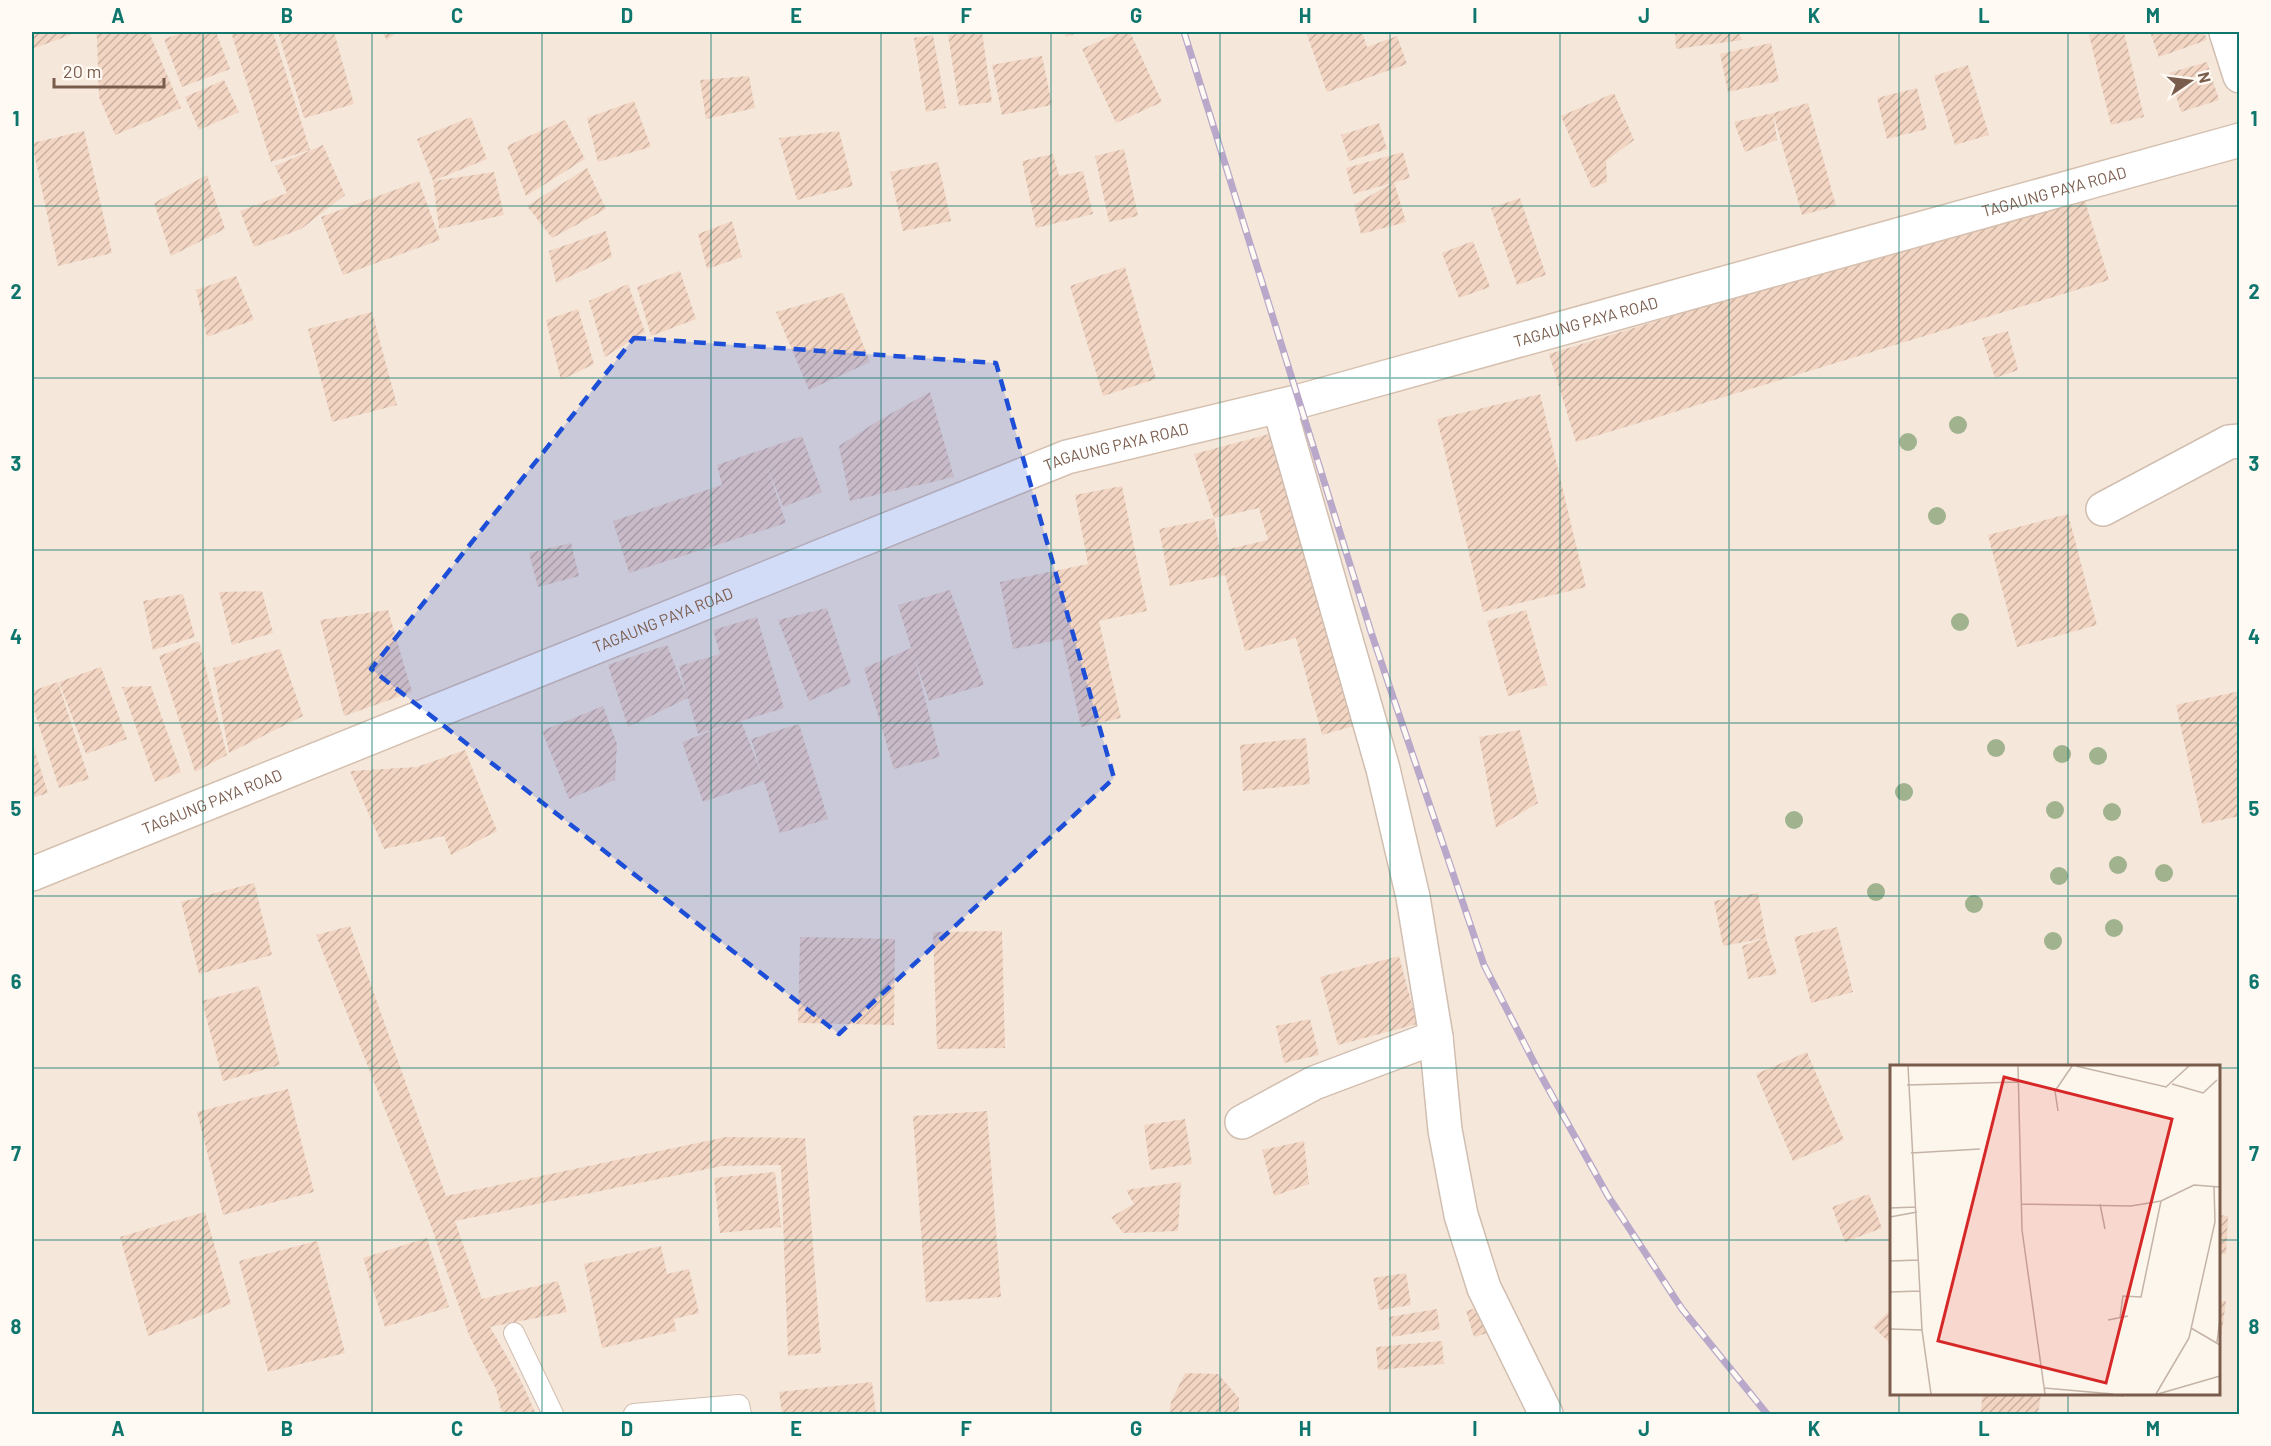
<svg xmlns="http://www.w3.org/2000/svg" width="2271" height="1446" font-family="Barlow,sans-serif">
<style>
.residential{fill:#f5e8da;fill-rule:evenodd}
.building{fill:url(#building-hatch)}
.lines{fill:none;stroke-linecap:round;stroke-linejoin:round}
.service-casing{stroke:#d1beb0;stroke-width:22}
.minor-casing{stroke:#d1beb0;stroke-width:36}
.secondary-casing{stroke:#d6c0b0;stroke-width:36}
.service{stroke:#fff;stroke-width:20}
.minor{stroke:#fff;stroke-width:33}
.secondary{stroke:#fff;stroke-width:33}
.rail-casing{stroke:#b9a8c9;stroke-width:7}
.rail{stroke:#fffaf3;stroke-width:4.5;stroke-dasharray:14;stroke-linecap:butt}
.tree{fill:#a0b28e}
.marked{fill:#1d4ed8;fill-opacity:0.2;stroke:#1d4ed8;stroke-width:4.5;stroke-dasharray:12 8;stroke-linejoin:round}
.grid{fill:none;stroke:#0f766e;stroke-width:1.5;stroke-opacity:0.55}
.labels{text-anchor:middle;stroke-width:4.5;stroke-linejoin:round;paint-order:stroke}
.street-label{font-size:16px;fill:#7a5c4d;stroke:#fffaf3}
.inset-road{fill:none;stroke:#c5b3a7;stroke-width:1.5}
.view{fill:#d62828;fill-opacity:0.15;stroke:#d62828;stroke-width:3}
.inset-edge{fill:none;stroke:#7a5c4d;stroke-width:3}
.neatline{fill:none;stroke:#0f766e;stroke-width:2}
.grid-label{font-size:20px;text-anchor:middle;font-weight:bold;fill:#0f766e}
</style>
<defs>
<pattern id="building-hatch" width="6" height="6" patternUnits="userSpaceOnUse" patternTransform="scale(1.5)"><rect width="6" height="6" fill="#f3d5c3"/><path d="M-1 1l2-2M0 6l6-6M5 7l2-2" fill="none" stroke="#cab0a1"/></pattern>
</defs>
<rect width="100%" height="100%" fill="#fdf6ec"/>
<path class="residential" d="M 32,32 L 2239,32 L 2239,1414 L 32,1414 ZM 1892,1066 L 2218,1066 L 2218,1394 L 1892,1394 Z"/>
<g class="building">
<path d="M 32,32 L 72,32 L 73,34 L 32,49 Z"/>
<path d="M 95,32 L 149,32 L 181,108 L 115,135 L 99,97 L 97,38 Z"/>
<path d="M 185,32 L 216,32 L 230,69 L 182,87 L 164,39 Z"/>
<path d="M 231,32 L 273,32 L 310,150 L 271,162 Z"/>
<path d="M 278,32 L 334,32 L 354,104 L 304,118 Z"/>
<path d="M 382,32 L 397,32 L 387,40 Z"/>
<path d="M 974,32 L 982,32 L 992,102 L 959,106 L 948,35 Z"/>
<path d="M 1064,32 L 1080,32 L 1066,37 Z"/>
<path d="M 1120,32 L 1130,32 L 1162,102 L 1116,123 L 1082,49 Z"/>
<path d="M 1306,32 L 1362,32 L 1367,47 L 1397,36 L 1407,64 L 1327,92 Z"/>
<path d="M 1675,32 L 1739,32 L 1742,40 L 1676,49 Z"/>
<path d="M 2105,32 L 2124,32 L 2144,117 L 2111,125 L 2089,35 Z"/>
<path d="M 2150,32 L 2204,32 L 2207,40 L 2159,57 Z"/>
<path d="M 933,35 L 946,108 L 926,112 L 914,38 Z"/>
<path d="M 1771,43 L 1779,81 L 1728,92 L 1720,54 Z"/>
<path d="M 1042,56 L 1052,105 L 1002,115 L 992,65 Z"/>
<path d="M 2207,62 L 2219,100 L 2181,112 L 2169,73 Z"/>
<path d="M 1968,65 L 1989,135 L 1955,145 L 1934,76 Z"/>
<path d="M 749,76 L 755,108 L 706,119 L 700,80 Z"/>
<path d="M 224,80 L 239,112 L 199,130 L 185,97 Z"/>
<path d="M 1917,88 L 1927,129 L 1887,139 L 1877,98 Z"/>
<path d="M 1614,93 L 1634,140 L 1606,161 L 1607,182 L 1592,188 L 1561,116 Z"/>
<path d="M 634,101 L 651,147 L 598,162 L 587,118 Z"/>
<path d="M 1808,103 L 1836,206 L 1802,215 L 1773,113 Z"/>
<path d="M 1773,113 L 1777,140 L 1745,152 L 1734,122 Z"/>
<path d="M 471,117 L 487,159 L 433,181 L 417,139 Z"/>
<path d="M 565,120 L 585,159 L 526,196 L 507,146 Z"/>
<path d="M 1379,123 L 1387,149 L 1349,161 L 1341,135 Z"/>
<path d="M 84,131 L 112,253 L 58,266 L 32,143 Z"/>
<path d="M 839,131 L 853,186 L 797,200 L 779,138 Z"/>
<path d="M 323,145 L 345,195 L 301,229 L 254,247 L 240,211 L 287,193 L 275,166 Z"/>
<path d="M 1124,149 L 1138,216 L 1109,222 L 1095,156 Z"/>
<path d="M 1403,152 L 1410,178 L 1353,194 L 1346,168 Z"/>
<path d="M 1053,154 L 1059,176 L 1083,171 L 1093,214 L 1036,228 L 1022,161 Z"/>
<path d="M 938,162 L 951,221 L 903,231 L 890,172 Z"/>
<path d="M 587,168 L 606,209 L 552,238 L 527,206 Z"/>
<path d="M 494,172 L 504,215 L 439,229 L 433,181 Z"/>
<path d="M 207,175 L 225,229 L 171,256 L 154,203 Z"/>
<path d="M 419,181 L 440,240 L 343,275 L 321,217 Z"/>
<path d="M 1394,182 L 1406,222 L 1361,234 L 1354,205 Z"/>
<path d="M 2082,191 L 2109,280 L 1576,442 L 1549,354 Z"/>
<path d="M 1520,198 L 1546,275 L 1517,285 L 1491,208 Z"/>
<path d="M 732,221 L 742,257 L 707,269 L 698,234 Z"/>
<path d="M 606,231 L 612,257 L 556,283 L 549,251 Z"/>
<path d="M 1473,241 L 1490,287 L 1459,298 L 1442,253 Z"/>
<path d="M 1125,267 L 1156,379 L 1103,396 L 1070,286 Z"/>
<path d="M 680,271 L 696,319 L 651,336 L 637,287 Z"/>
<path d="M 236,276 L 254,320 L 207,337 L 196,290 Z"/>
<path d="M 628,284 L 645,332 L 605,357 L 589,301 Z"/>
<path d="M 843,293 L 870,362 L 809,390 L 776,312 Z"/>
<path d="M 578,309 L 594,364 L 561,380 L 546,320 Z"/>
<path d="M 372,312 L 397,405 L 332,422 L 308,329 Z"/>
<path d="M 2008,331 L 2018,370 L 1995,378 L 1982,338 Z"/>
<path d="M 930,392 L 954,477 L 850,501 L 839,446 L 881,419 Z"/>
<path d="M 1540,394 L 1586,587 L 1483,612 L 1437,419 Z"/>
<path d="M 1280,431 L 1361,724 L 1322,735 L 1296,638 L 1245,651 L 1225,575 L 1170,586 L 1159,529 L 1214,518 L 1220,551 L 1268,540 L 1259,508 L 1214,518 L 1194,454 Z"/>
<path d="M 802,436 L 822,492 L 783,507 L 767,466 L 786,523 L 629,573 L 613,521 L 722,485 L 717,465 Z"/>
<path d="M 1122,486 L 1147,611 L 1099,621 L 1121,718 L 1081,727 L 1062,639 L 1013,649 L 1000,582 L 1088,564 L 1075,495 Z"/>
<path d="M 2068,514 L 2097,625 L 2017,647 L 1988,535 Z"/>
<path d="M 571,543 L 579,576 L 538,587 L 529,553 Z"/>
<path d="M 950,590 L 984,685 L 929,701 L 914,656 L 940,757 L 894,769 L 864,668 L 911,648 L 898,605 Z"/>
<path d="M 262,591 L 273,633 L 232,645 L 219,592 Z"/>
<path d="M 183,594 L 195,637 L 153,650 L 143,601 Z"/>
<path d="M 827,608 L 851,683 L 809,701 L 778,620 Z"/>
<path d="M 388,610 L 412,692 L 344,716 L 320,620 Z"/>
<path d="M 1526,610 L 1547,685 L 1508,696 L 1487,621 Z"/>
<path d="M 757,617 L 784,708 L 741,721 L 762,775 L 751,739 L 799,724 L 828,819 L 780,833 L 764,781 L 703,802 L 682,742 L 730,724 L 698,734 L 688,698 L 628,727 L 608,665 L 667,645 L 687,696 L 679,666 L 720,654 L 713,630 Z"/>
<path d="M 199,641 L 227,755 L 195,772 L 159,656 Z"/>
<path d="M 280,649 L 303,716 L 229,753 L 213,668 Z"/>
<path d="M 101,667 L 127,739 L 86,754 L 59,682 Z"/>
<path d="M 58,682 L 89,779 L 59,788 L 32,704 L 32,691 Z"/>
<path d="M 151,686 L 181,772 L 155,782 L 122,687 Z"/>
<path d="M 2240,691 L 2240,816 L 2202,824 L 2176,705 Z"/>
<path d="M 603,706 L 617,744 L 615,780 L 569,799 L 542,731 Z"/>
<path d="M 1520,730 L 1538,803 L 1496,828 L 1479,737 Z"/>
<path d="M 1306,738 L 1310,784 L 1243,791 L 1240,745 Z"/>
<path d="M 32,742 L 48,793 L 32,798 Z"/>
<path d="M 465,750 L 497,831 L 451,855 L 444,836 L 384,849 L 350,771 L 417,767 Z"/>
<path d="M 254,883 L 272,955 L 199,974 L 181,902 Z"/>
<path d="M 1758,893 L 1766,938 L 1777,974 L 1748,979 L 1742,946 L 1766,938 L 1723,946 L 1714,901 Z"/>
<path d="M 350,926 L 446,1196 L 726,1137 L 805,1138 L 821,1353 L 788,1356 L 781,1165 L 722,1166 L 455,1221 L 482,1299 L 558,1281 L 567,1312 L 490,1327 L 521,1381 L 536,1414 L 502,1414 L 496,1389 L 469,1335 L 431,1226 L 316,935 Z"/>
<path d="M 1837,927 L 1853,992 L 1811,1003 L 1794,937 Z"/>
<path d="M 1002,931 L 1005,1048 L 937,1049 L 933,932 Z"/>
<path d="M 800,937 L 895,939 L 894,1025 L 798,1023 Z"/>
<path d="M 1399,956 L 1417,1024 L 1338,1045 L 1320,977 Z"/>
<path d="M 259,986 L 280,1065 L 223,1081 L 202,1001 Z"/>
<path d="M 1310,1019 L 1319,1055 L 1284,1063 L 1276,1026 Z"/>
<path d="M 1807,1052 L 1844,1140 L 1793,1161 L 1756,1074 Z"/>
<path d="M 288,1089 L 314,1192 L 223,1215 L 197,1112 Z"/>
<path d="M 987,1111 L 1001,1297 L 926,1302 L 913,1116 Z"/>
<path d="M 1185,1119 L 1192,1164 L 1150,1170 L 1144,1125 Z"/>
<path d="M 1304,1141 L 1309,1184 L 1274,1196 L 1262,1150 Z"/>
<path d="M 775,1172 L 781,1227 L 720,1233 L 714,1178 Z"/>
<path d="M 1181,1182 L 1178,1231 L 1123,1233 L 1111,1217 L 1134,1204 L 1126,1190 Z"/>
<path d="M 1869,1194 L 1882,1228 L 1845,1242 L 1832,1207 Z"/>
<path d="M 205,1212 L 231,1304 L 148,1336 L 120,1237 Z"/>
<path d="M 2218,1215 L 2228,1216 L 2226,1254 L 2218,1254 Z"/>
<path d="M 427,1238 L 449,1307 L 385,1327 L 363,1258 Z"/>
<path d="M 317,1241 L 345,1353 L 268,1372 L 239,1261 Z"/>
<path d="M 661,1246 L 667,1274 L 689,1269 L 699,1313 L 674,1319 L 676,1331 L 602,1348 L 584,1264 Z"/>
<path d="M 1406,1273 L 1411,1305 L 1379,1310 L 1373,1278 Z"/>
<path d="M 2218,1301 L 2226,1301 L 2221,1338 L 2218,1338 Z"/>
<path d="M 1486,1305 L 1494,1331 L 1474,1337 L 1466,1311 Z"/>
<path d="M 1892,1308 L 1892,1345 L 1873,1327 Z"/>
<path d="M 1437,1309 L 1440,1329 L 1392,1337 L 1389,1317 Z"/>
<path d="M 1442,1341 L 1444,1364 L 1378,1370 L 1376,1347 Z"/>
<path d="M 1185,1373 L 1218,1374 L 1239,1398 L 1239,1414 L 1169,1414 L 1171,1402 Z"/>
<path d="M 872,1382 L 876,1414 L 782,1414 L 779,1392 Z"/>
<path d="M 1983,1394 L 2041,1394 L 2038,1414 L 1980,1414 Z"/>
<path d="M 2106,1394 L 2124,1394 L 2124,1397 L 2106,1395 Z"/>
</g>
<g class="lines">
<g class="service-casing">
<g id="service">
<path d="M 514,1333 L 553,1414"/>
<path d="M 634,1414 L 739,1405 L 741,1414"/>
</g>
</g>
<g class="minor-casing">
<g id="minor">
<path d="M 2226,32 L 2240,76"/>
<path d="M 1279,406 L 1383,769 L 1413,897 L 1436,1037 L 1445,1130 L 1461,1215 L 1484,1288 L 1546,1414"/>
<path d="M 2103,509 L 2229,442 L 2240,441"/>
<path d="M 1242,1122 L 1314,1083 L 1436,1037"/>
</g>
</g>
<g class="secondary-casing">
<g id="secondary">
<path id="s1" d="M 32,874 L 1067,457 L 1300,401 L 2240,140"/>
</g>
</g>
<use href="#service" class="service"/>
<use href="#minor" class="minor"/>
<use href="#secondary" class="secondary"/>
<g class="rail-casing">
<path id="rail" d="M 1184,32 L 1371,632 L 1484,965 L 1539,1072 L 1608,1196 L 1682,1309 L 1767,1414"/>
</g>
<use href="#rail" class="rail"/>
</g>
<g class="tree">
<circle cx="1958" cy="425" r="9"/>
<circle cx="1908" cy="442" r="9"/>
<circle cx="1937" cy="516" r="9"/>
<circle cx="1960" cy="622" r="9"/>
<circle cx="1996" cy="748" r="9"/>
<circle cx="2062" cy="754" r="9"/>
<circle cx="2098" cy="756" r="9"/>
<circle cx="1904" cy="792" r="9"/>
<circle cx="2055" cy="810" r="9"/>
<circle cx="2112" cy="812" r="9"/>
<circle cx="1794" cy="820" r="9"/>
<circle cx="2118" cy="865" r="9"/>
<circle cx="2164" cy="873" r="9"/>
<circle cx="2059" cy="876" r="9"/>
<circle cx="1876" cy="892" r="9"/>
<circle cx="1974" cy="904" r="9"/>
<circle cx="2114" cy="928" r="9"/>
<circle cx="2053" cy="941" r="9"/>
</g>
<path class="marked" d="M 634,338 L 996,363 L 1114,778 L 839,1034 L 371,669 Z"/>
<path class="grid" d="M 203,32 L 203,1414M 372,32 L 372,1414M 542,32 L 542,1414M 711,32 L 711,1414M 881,32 L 881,1414M 1051,32 L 1051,1414M 1220,32 L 1220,1414M 1390,32 L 1390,1414M 1560,32 L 1560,1414M 1729,32 L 1729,1414M 1899,32 L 1899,1066M 2068,32 L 2068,1066M 32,206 L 2240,206M 32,378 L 2240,378M 32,550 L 2240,550M 32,723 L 2240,723M 32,896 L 2240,896M 32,1068 L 1892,1068M 2218,1068 L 2240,1068M 32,1240 L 1892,1240M 2218,1240 L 2240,1240M 1899,1394 L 1899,1414M 2068,1394 L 2068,1414"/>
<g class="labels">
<g class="street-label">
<text dy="6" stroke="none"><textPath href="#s1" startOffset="2138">TAGAUNG PAYA ROAD</textPath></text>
<text dy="6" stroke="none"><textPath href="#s1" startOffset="1652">TAGAUNG PAYA ROAD</textPath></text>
<text dy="6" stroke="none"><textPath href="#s1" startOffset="1166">TAGAUNG PAYA ROAD</textPath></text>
<text dy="6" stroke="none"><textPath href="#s1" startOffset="680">TAGAUNG PAYA ROAD</textPath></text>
<text dy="6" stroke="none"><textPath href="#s1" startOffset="194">TAGAUNG PAYA ROAD</textPath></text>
</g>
</g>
<g transform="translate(1890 1065)">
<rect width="330" height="330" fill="#fdf6ec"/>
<path class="inset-road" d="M 18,1 L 32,265 L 41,329M 128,1 L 132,165 L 155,329M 186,1 L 276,22 L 299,1M 282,19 L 313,28 L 327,15M 17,20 L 129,17M 168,46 L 165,26 L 182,1M 21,88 L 90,84M 132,139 L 241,141 L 271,136 L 304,120 L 330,122M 210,139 L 215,164M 0,143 L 26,142M 0,152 L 27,147M 0,196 L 29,195M 0,227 L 30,226M 230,253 L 233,231 L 251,232 L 271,136M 218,255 L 238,251M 301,263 L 330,280M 0,264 L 32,265M 327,277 L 330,254M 154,323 L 223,329M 266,329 L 299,273 L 325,157 L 324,122M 268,329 L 330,311"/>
<path class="view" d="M 114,12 L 282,54 L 216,318 L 48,276 Z"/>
<rect width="330" height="330" class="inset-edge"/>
</g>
<rect width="2271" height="1446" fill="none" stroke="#fffaf3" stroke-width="66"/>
<g transform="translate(2190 81) rotate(76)" stroke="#fffaf3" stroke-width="4.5" paint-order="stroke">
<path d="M0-4.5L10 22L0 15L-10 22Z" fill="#7a5c4d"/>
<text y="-9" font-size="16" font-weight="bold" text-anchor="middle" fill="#7a5c4d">N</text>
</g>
<path d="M54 78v9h110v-9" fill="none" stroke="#7a5c4d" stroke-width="3"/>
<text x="63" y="78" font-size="18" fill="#7a5c4d" stroke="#fffaf3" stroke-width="4.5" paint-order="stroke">20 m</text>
<rect x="33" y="33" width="2205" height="1380" class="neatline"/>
<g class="grid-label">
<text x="118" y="23">A</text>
<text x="287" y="23">B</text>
<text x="457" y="23">C</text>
<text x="627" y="23">D</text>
<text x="796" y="23">E</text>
<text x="966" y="23">F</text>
<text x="1136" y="23">G</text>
<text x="1305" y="23">H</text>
<text x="1475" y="23">I</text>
<text x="1644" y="23">J</text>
<text x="1814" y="23">K</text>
<text x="1984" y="23">L</text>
<text x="2153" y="23">M</text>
<text x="16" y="126">1</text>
<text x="2254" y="126">1</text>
<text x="16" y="299">2</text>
<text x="2254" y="299">2</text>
<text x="16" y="471">3</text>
<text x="2254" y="471">3</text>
<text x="16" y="644">4</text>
<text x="2254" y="644">4</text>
<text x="16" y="816">5</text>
<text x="2254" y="816">5</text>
<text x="16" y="989">6</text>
<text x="2254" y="989">6</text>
<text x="16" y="1161">7</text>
<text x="2254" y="1161">7</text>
<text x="16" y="1334">8</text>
<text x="2254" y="1334">8</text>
<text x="118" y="1436">A</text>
<text x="287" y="1436">B</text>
<text x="457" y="1436">C</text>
<text x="627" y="1436">D</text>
<text x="796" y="1436">E</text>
<text x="966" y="1436">F</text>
<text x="1136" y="1436">G</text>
<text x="1305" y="1436">H</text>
<text x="1475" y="1436">I</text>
<text x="1644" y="1436">J</text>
<text x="1814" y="1436">K</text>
<text x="1984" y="1436">L</text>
<text x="2153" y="1436">M</text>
</g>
</svg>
